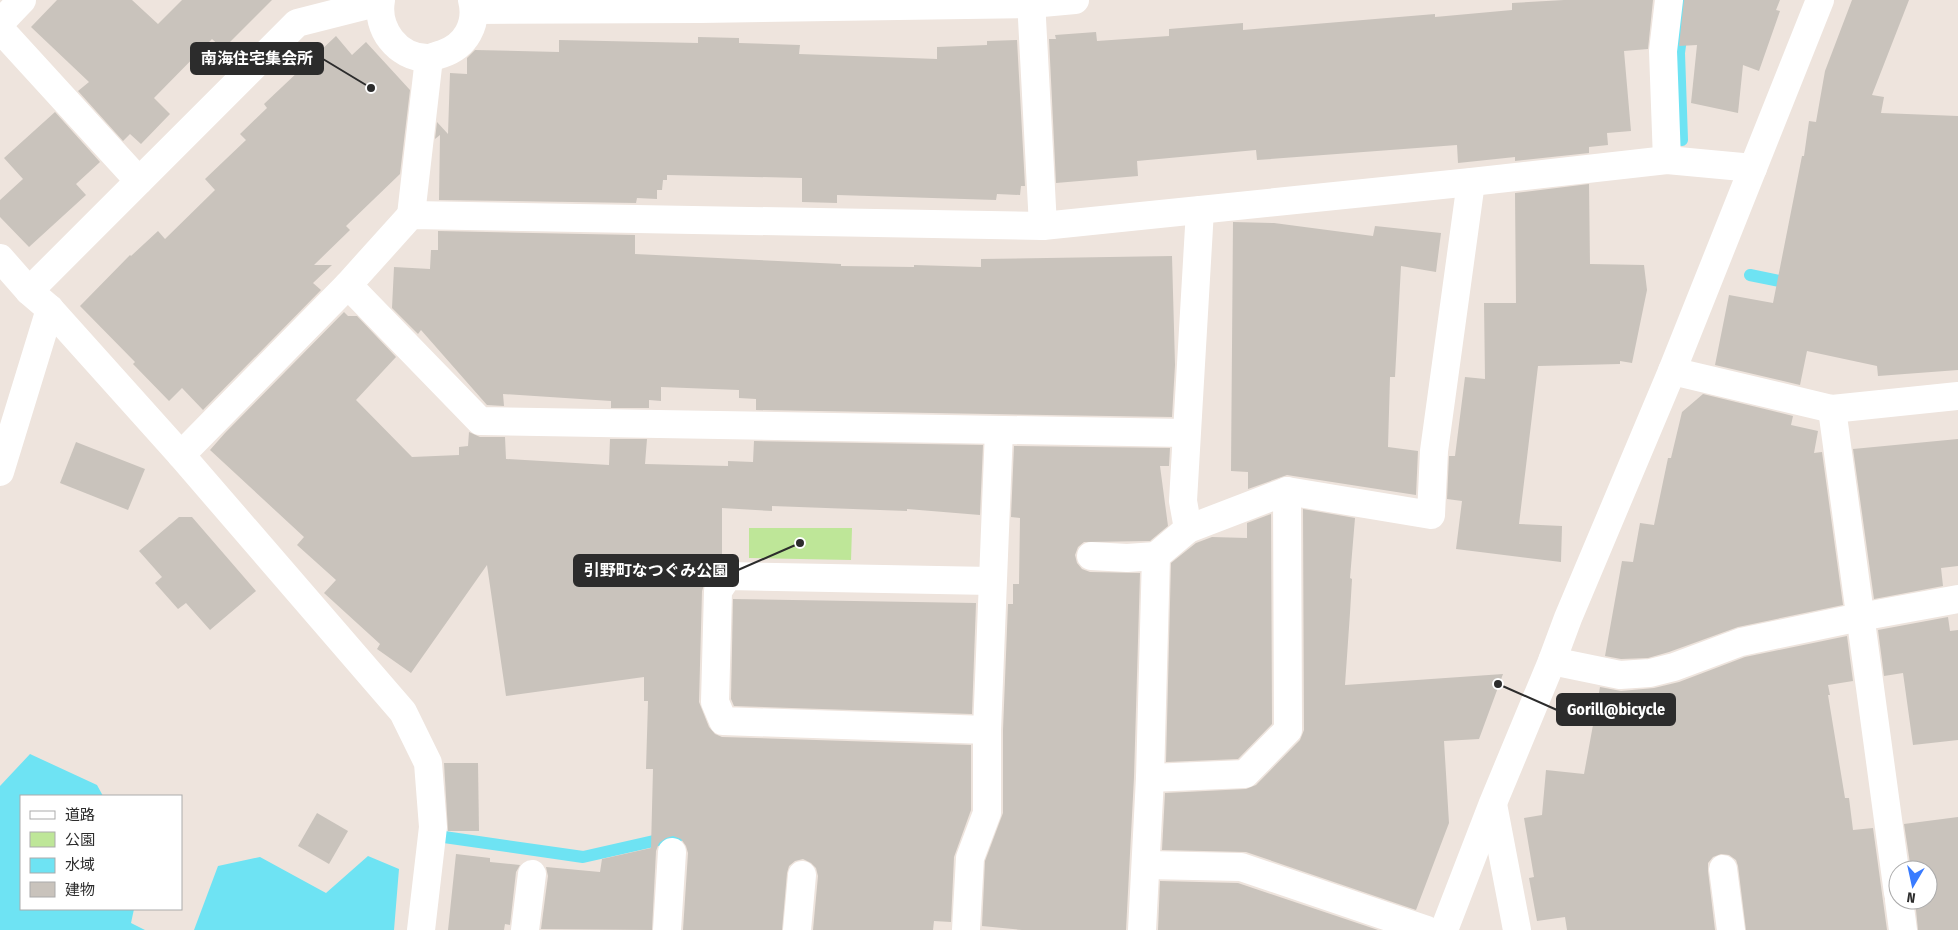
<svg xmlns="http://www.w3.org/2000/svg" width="1958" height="930" font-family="'Fira Sans Condensed','Noto Sans JP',sans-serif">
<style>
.green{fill:#bee698}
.water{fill:#6ee3f3}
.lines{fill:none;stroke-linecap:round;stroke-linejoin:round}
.stream{stroke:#6ee3f3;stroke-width:12}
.building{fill:#c9c3bc}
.minor{stroke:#fff;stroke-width:28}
.leader{fill:none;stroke:#2c2c2c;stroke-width:2}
.callout-dot{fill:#2c2c2c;stroke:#fff;stroke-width:2}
.callout{fill:#2c2c2c;stroke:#2c2c2c;stroke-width:2}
.callout-label{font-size:16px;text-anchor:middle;font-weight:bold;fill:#fff}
</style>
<rect width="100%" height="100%" fill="#eee4dd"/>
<path class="green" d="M 749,528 L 852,528 L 851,560 L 749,558 Z"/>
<g class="water">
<path d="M 30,754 L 97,785 L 103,796 L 21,796 L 21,909 L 134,909 L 131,923 L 145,930 L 0,930 L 0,786 Z"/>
<path d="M 368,856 L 399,869 L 394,930 L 194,930 L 218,866 L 260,857 L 326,893 Z"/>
</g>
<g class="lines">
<g class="stream">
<path d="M 1682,140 L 1679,53 L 1686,0"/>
<path d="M 1750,275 L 1794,284"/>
<path d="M 444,837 L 583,857 L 689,833"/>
</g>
</g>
<g class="building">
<path d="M 57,0 L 132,0 L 158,24 L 182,0 L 272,0 L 223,49 L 212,39 L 154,98 L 170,114 L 141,144 L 130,134 L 123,141 L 78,91 L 89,82 L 31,27 Z"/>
<path d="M 1564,0 L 1653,0 L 1648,49 L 1624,51 L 1631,131 L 1607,133 L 1608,145 L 1589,147 L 1589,153 L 1515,161 L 1515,157 L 1458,163 L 1457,145 L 1257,160 L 1256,150 L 1137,161 L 1138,176 L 1056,183 L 1049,39 L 1056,39 L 1055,35 L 1096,32 L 1097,41 L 1169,36 L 1169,29 L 1243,23 L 1243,30 L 1435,14 L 1435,17 L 1512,10 L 1512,3 Z"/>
<path d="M 1684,0 L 1780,0 L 1776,10 L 1780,11 L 1759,71 L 1743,65 L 1738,113 L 1691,103 L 1697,45 L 1679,46 Z"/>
<path d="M 1852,0 L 1909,0 L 1872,95 L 1884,97 L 1881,113 L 1958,116 L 1958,370 L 1878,376 L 1877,366 L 1807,351 L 1800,385 L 1715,365 L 1729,295 L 1773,303 L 1802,156 L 1804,156 L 1809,121 L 1816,122 L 1825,71 Z"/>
<path d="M 336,36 L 352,55 L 366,42 L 410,90 L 400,174 L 346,226 L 350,230 L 314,265 L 332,265 L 313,283 L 321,290 L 203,410 L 182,388 L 169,401 L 133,364 L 135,362 L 80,306 L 130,255 L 131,256 L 158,231 L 165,239 L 215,190 L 205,179 L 246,140 L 240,134 L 267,108 L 264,104 Z"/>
<path d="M 698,37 L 739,38 L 739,43 L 800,45 L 799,54 L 937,59 L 937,47 L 987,45 L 987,41 L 1017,40 L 1025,186 L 1021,186 L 1020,195 L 997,194 L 996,200 L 837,195 L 837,203 L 802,202 L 802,178 L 667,175 L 667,180 L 663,180 L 662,190 L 657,190 L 657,199 L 637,198 L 636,203 L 439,200 L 440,135 L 435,139 L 437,122 L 448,134 L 450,73 L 467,74 L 467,58 L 475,50 L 559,52 L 559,40 L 698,43 Z"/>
<path d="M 55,112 L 100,162 L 76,184 L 86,195 L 29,247 L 0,217 L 0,200 L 23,179 L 4,158 Z"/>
<path d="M 1589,184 L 1590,264 L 1644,265 L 1647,290 L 1632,363 L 1620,361 L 1620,364 L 1538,366 L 1519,524 L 1562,526 L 1561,562 L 1456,549 L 1462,501 L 1447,499 L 1449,456 L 1455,456 L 1465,377 L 1485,379 L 1484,303 L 1516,303 L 1515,193 Z"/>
<path d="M 1233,222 L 1274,223 L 1373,236 L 1375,226 L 1441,233 L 1436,272 L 1401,266 L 1395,377 L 1390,377 L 1388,447 L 1418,451 L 1416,495 L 1287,475 L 1248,489 L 1248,472 L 1231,471 Z"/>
<path d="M 438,231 L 635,235 L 635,254 L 841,264 L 841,266 L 914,267 L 914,265 L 981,267 L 981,259 L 1172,256 L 1175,365 L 1172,417 L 756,410 L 756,399 L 739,398 L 739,390 L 661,387 L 661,401 L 649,400 L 649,408 L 611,408 L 611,401 L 503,394 L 504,406 L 487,405 L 421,330 L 418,334 L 392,308 L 394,267 L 430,269 L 431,250 L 438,250 Z"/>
<path d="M 344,312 L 348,316 L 357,316 L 396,357 L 356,400 L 412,457 L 459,455 L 459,447 L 468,446 L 469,432 L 480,437 L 505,437 L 506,459 L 609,465 L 610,439 L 647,439 L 645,464 L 728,466 L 728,461 L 753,462 L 754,441 L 983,445 L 980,515 L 907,509 L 907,511 L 772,506 L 772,511 L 722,508 L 722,562 L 715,567 L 705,582 L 702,591 L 699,702 L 709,727 L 715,734 L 722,737 L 971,745 L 971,810 L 954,857 L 951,922 L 934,921 L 933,930 L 813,930 L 818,876 L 816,868 L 811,863 L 803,859 L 795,861 L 789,866 L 787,873 L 782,930 L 683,930 L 688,853 L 686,846 L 681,839 L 673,836 L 666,838 L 659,843 L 656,851 L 652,930 L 541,929 L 548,876 L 546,867 L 600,872 L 602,859 L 651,848 L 653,769 L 646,769 L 648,701 L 644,701 L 644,677 L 506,696 L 487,565 L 411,673 L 377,649 L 380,644 L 324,593 L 336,580 L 297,545 L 304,537 L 210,450 L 225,433 Z"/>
<path d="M 1703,394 L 1793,416 L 1791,425 L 1818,431 L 1814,453 L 1822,452 L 1843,605 L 1738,627 L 1669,652 L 1648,658 L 1621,659 L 1605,656 L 1622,561 L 1633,562 L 1640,523 L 1654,525 L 1668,458 L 1671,458 L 1682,412 Z"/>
<path d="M 1958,439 L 1958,566 L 1941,568 L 1943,586 L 1874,599 L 1853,449 Z"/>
<path d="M 76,442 L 145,469 L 128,510 L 60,483 Z"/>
<path d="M 1014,446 L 1170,448 L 1169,466 L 1160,466 L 1168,526 L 1150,541 L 1084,542 L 1078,547 L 1075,555 L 1077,563 L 1082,569 L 1090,572 L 1140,573 L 1134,777 L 1126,930 L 1022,930 L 982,926 L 985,861 L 1003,813 L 1003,730 L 1008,604 L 1013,604 L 1013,584 L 1019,584 L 1020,518 L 1011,517 Z"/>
<path d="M 1303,509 L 1355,518 L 1350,578 L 1352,579 L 1350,613 L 1345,685 L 1503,674 L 1479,739 L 1444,741 L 1449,823 L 1416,910 L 1246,852 L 1162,850 L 1165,793 L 1246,789 L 1256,785 L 1300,740 L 1304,730 Z"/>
<path d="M 1271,514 L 1272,724 L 1238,759 L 1166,762 L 1171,563 L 1196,543 L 1212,537 L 1247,538 L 1247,523 Z"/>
<path d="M 179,517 L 192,517 L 256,591 L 210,630 L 186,603 L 178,609 L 155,583 L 162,577 L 139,551 Z"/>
<path d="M 733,599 L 976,603 L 972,714 L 734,706 L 731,699 Z"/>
<path d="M 1948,617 L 1950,631 L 1958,630 L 1958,740 L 1913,745 L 1903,673 L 1884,676 L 1878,630 Z"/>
<path d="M 1847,636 L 1853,681 L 1828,685 L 1830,695 L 1828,695 L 1845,798 L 1849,798 L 1853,830 L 1873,828 L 1887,930 L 1746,930 L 1738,866 L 1736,860 L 1729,855 L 1721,854 L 1713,857 L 1708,863 L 1708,871 L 1715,930 L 1567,930 L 1565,917 L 1537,921 L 1529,878 L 1534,877 L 1524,818 L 1542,815 L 1546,770 L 1584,774 L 1600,687 L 1621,691 L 1654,688 L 1679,682 L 1745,657 Z"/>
<path d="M 444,763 L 478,763 L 479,831 L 448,831 Z"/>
<path d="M 317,813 L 348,831 L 329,864 L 298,846 Z"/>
<path d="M 1958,817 L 1958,930 L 1918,930 L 1915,900 L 1928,900 L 1928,870 L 1911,870 L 1904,824 Z"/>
<path d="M 456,854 L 490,858 L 490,862 L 520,865 L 516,872 L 510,925 L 505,924 L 504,930 L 448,930 Z"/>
<path d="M 1160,881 L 1238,883 L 1378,930 L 1158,930 Z"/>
</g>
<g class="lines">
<g class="minor">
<path d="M 381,0 C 376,29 397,57 427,58 C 432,58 437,55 442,54 C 466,46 478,24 472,0"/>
<path d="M 1031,0 L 1043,226"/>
<path d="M 474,10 L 700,9 L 1031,4 L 1075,0"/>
<path d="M 0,23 L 22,0"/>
<path d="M 0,29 L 139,181"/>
<path d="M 1667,160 L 1663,51 L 1669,0"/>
<path d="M 411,215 L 429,58"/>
<path d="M 0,258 L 29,291 L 50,309 L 181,455 L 403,712 L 428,763 L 433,827 L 421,930"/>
<path d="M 348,285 L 480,421 L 1186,433"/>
<path d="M 29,291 L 297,23 L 380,2"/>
<path d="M 1672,371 L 1832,409 L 1958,396"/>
<path d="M 1832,409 L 1898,893"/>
<path d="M 181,455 L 348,285 L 411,215 L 1043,226 L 1471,182 L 1667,160 L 1753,168"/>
<path d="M 0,472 L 50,309"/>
<path d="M 1188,529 L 1287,491 L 1431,515 L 1434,451 L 1471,182"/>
<path d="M 1091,556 L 1127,558 L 1156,556"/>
<path d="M 1552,661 L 1620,675 L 1650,673 L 1674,667 L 1741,642 L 1860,617 L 1958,599"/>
<path d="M 987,730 L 723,721 L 715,702 L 718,591 L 728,576 L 992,581"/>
<path d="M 1150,778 L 1245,774 L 1288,730 L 1287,491"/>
<path d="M 1493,804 L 1517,930"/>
<path d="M 1147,865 L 1241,867 L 1427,930"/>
<path d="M 1723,869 L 1731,930"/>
<path d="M 1899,900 L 1903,930"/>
<path d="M 525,930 L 532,874"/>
<path d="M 667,930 L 672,852"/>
<path d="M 797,930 L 802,875"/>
<path d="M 966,930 L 970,858 L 987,813 L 987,730 L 999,430"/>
<path d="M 1142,930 L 1150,778 L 1156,556 L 1188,529 L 1183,501 L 1200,210"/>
<path d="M 1444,930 L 1493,803 L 1552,661 L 1568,618 L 1672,371 L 1820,0"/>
</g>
</g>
<path class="leader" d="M371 88L323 59M800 543L738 570M1498 684L1557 710"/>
<g class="callout-dot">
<circle cx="371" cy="88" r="5"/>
<circle cx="800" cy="543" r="5"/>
<circle cx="1498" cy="684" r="5"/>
</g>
<g class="callout">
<rect x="191" y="43" width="132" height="31" rx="5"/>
<rect x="574" y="555" width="164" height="31" rx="5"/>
<rect x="1557" y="694" width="118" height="31" rx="5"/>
</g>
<g class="callout-label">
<text x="257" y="64">南海住宅集会所</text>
<text x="656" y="576">引野町なつぐみ公園</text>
<text x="1616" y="715">Gorill@bicycle</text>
</g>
<rect x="20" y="795" width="162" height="115" fill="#ffffff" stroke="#ababab"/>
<rect x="30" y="811" width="25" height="8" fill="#ffffff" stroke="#ababab"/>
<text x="65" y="820" font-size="15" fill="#2c2c2c">道路</text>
<rect x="30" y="832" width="25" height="15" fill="#bee698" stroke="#ababab"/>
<text x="65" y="845" font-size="15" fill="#2c2c2c">公園</text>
<rect x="30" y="858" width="25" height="15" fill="#6ee3f3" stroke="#ababab"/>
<text x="65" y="870" font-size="15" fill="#2c2c2c">水域</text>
<rect x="30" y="882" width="25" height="15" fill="#c9c3bc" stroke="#ababab"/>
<text x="65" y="895" font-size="15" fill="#2c2c2c">建物</text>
<g transform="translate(1913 885) rotate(189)"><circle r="24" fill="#ffffff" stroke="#ababab"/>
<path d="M0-4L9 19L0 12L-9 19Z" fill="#397bff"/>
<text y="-8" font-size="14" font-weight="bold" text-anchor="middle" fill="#2c2c2c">N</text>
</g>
</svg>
